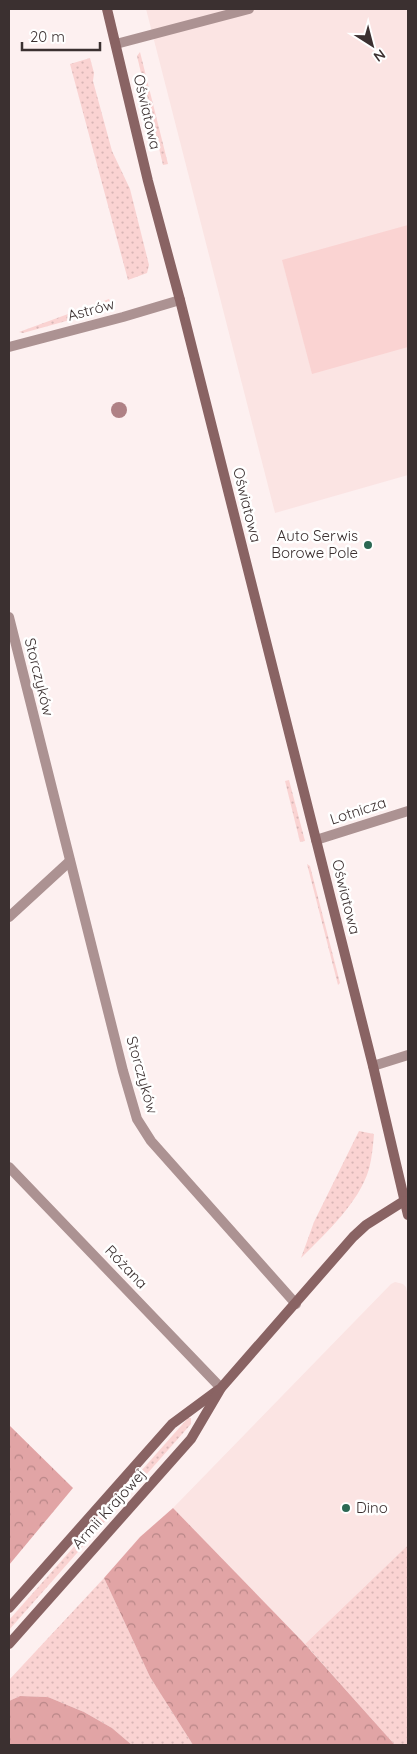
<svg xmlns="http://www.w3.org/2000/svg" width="417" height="1754" font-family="Quicksand,sans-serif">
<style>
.built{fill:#fbe4e3}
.grass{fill:url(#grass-dots)}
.forest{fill:url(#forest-crowns)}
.pitch{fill:#fad3d2}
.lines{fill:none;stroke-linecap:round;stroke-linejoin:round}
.lane{stroke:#ac9292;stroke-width:10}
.street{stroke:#ac9292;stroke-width:10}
.secondary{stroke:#896363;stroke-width:10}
.tree{fill:#af8185}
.poi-dot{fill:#2b6853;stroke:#fff;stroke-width:2}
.labels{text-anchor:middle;stroke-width:5;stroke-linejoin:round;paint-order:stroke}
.street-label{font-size:15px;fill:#3b3030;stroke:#fff}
.poi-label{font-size:15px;fill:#3b3030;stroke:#fff;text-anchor:end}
</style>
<defs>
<pattern id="grass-dots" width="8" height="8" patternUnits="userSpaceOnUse" patternTransform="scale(1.25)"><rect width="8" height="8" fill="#fad3d2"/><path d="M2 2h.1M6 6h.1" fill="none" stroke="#d7b5b5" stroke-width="1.8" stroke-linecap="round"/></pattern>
<pattern id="forest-crowns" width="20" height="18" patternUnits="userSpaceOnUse" patternTransform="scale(1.25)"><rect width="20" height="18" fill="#e1a4a5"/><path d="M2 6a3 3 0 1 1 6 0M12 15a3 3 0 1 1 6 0" fill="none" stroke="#b88687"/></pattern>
</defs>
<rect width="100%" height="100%" fill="#fdf0f0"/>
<g class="built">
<path d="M 146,9 L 408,9 L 408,475 L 275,513 Z"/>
<path d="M 395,1282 L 403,1284 L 406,1287 L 408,1296 L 408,1545 L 305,1644 L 173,1508 L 391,1284 Z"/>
</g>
<g class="grass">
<path d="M 140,52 L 168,164 L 163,165 L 137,56 Z"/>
<path d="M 90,58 L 94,73 L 93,81 L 112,151 L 130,189 L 149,265 L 147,273 L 128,280 L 70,64 Z"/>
<path d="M 109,299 L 113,308 L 23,333 L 19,332 Z"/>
<path d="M 289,780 L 305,841 L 300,842 L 285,781 Z"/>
<path d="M 307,864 L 310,866 L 340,983 L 338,985 Z"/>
<path d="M 359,1131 L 374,1134 C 373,1146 372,1157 369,1169 C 359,1203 325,1234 301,1258 L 314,1222 Z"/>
<path d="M 188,1418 L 191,1418 L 191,1424 L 9,1630 L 9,1620 Z"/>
<path d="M 408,1545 L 408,1745 L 395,1745 L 305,1644 Z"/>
<path d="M 104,1578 L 150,1677 L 193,1745 L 132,1745 L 112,1728 L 84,1712 L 48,1697 L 20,1696 L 9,1701 L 9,1680 Z"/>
</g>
<g class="forest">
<path d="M 9,1425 L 73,1488 L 9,1565 Z"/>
<path d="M 173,1508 L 302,1641 L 395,1745 L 193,1745 L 150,1677 L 104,1578 L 140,1537 Z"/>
<path d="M 20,1696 L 48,1697 L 84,1712 L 112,1728 L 132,1745 L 9,1745 L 9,1701 Z"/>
</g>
<path class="pitch" d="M 408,225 L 408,347 L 312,374 L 282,260 Z"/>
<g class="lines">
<path class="lane" d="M 116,44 L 249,9"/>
<g class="street">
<path d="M 9,347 L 123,317 L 180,300"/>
<path d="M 9,617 L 123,1071 L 137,1119 L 151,1141 L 296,1304"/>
<path d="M 316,840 L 408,811"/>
<path d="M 9,917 L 70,861"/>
<path d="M 373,1066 L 408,1055"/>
<path d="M 9,1167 L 221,1388"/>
</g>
<g class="secondary">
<path d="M 107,9 L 148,181 L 180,300 L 373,1066 L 408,1215"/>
<path d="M 9,1608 L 172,1424 L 218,1390"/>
<path d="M 9,1644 L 191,1439 L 221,1388 L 353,1237 L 366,1225 L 404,1201"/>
</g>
</g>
<circle class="tree" cx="119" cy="410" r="8"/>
<g class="poi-dot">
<circle cx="368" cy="545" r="5"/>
<circle cx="346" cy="1508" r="5"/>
</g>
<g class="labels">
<g class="street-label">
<text transform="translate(147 112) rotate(77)" y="5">Oświatowa</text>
<text transform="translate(91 310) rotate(-15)" y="5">Astrów</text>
<text transform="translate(247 505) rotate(76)" y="5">Oświatowa</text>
<text transform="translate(39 677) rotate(76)" y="5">Storczyków</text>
<text transform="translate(358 811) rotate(-18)" y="5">Lotnicza</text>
<text transform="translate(346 897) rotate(76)" y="5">Oświatowa</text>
<text transform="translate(142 1075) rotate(74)" y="5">Storczyków</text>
<text transform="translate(126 1267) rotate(46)" y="5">Różana</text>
<text transform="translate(109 1509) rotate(-48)" y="5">Armii Krajowej</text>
</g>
<g class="poi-label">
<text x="358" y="541">Auto Serwis<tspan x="358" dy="17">Borowe Pole</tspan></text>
<text x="356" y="1513" text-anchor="start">Dino</text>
</g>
</g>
<rect width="417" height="1754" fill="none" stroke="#3b3030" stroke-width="20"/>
<g transform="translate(372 45) rotate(144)" stroke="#ffffff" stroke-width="4" paint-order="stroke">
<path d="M0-4L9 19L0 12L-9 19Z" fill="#3b3030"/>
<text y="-8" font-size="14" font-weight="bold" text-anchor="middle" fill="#3b3030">N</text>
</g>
<path d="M22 42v8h78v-8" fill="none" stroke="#3b3030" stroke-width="2.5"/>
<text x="30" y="42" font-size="15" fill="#3b3030" stroke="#ffffff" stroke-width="4" paint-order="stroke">20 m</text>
</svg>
